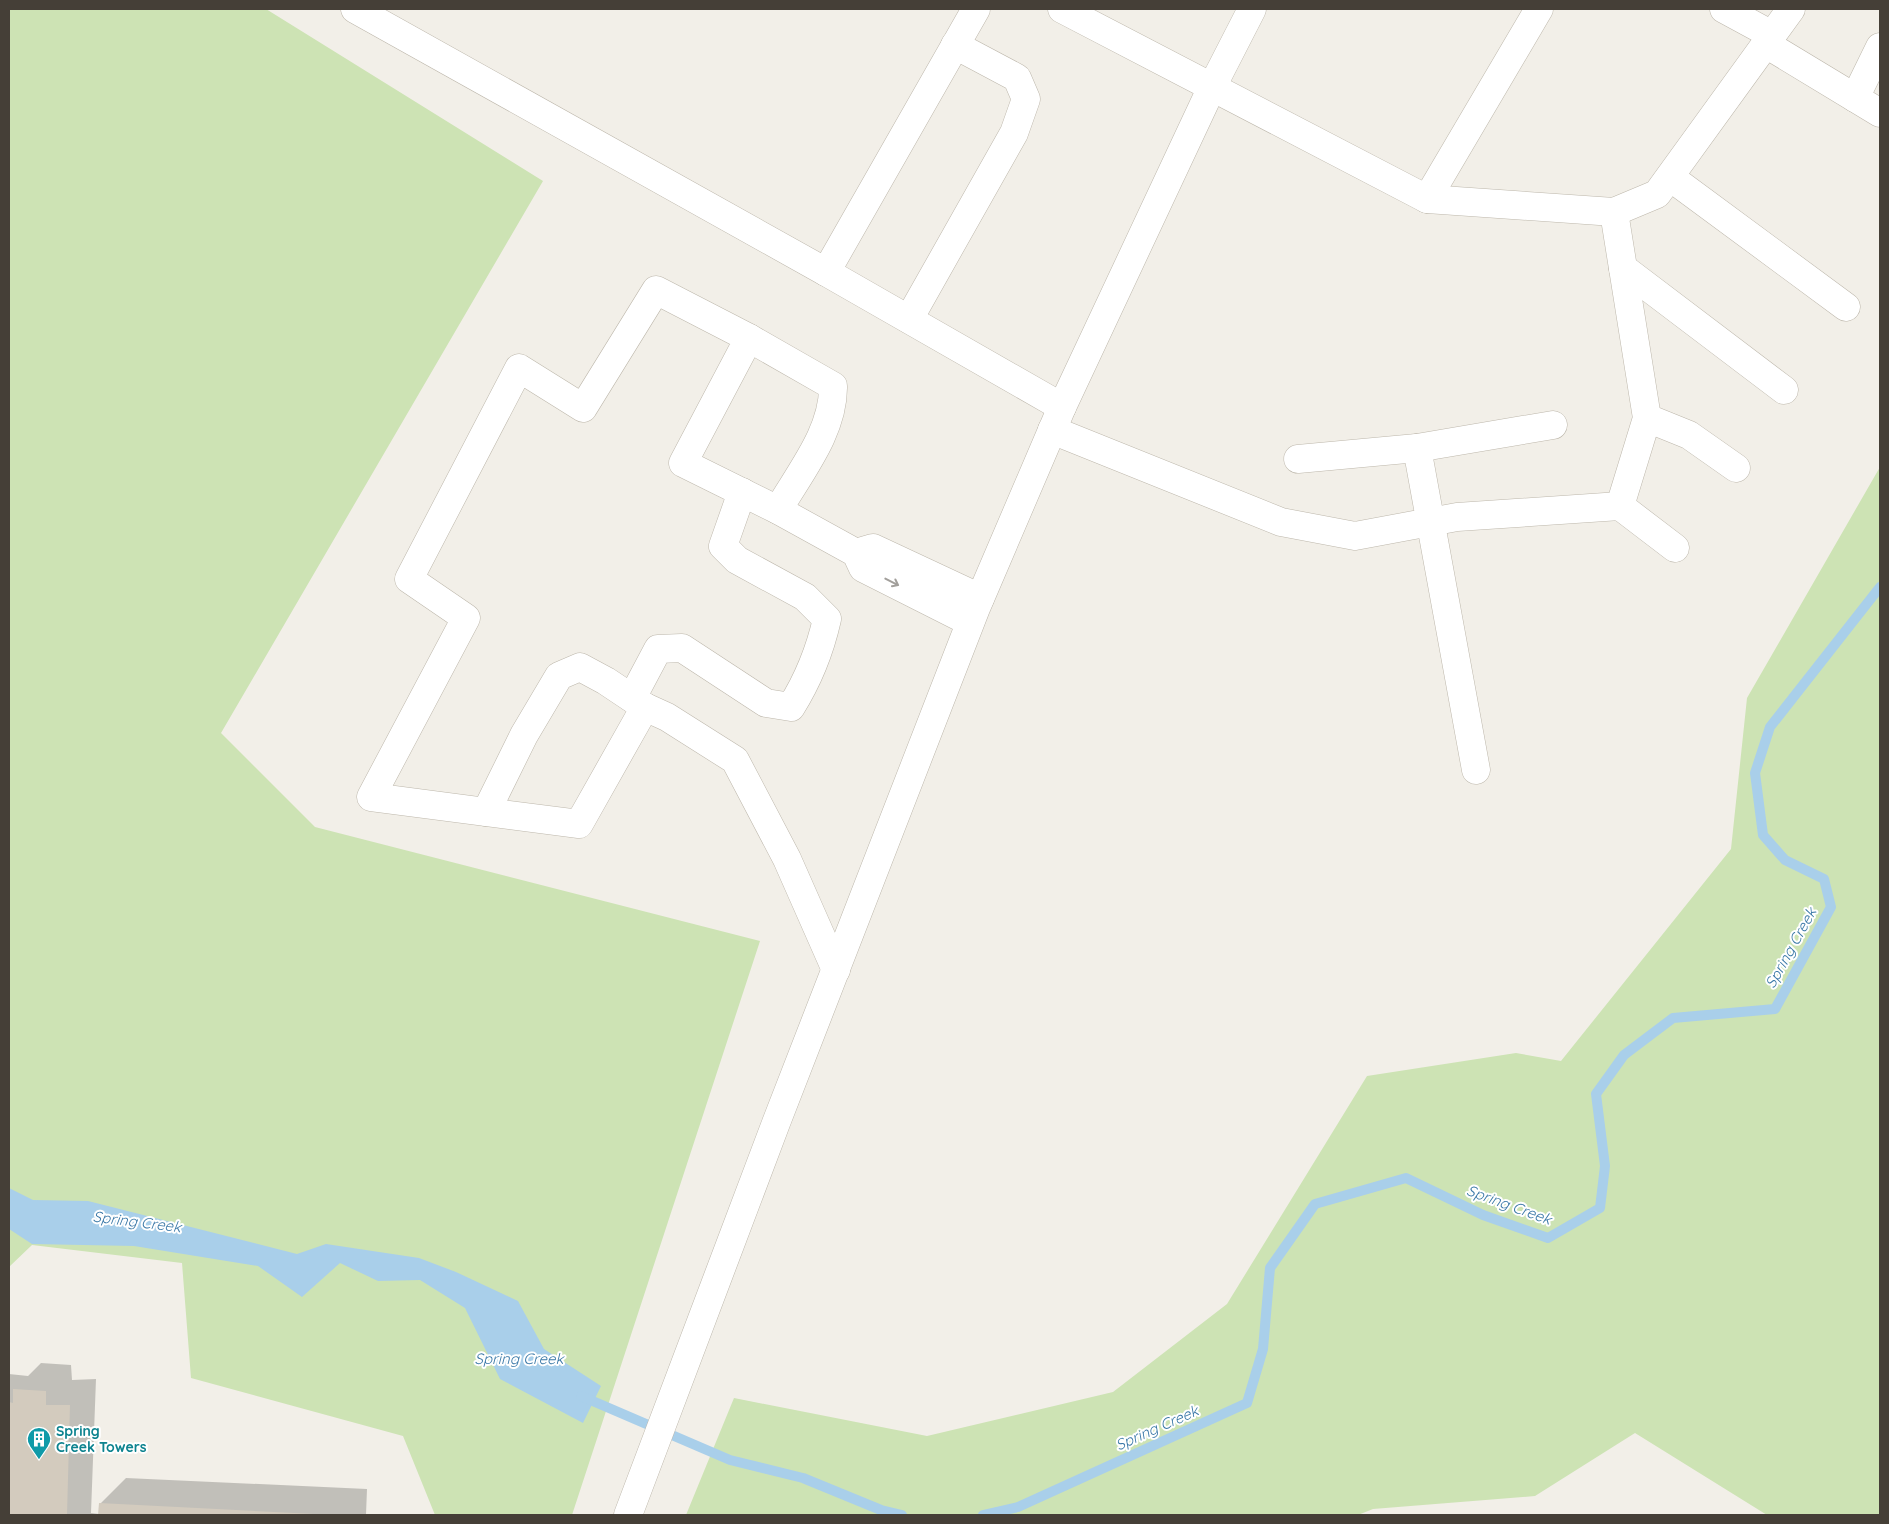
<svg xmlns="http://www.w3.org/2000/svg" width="1889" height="1524" font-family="Quicksand,sans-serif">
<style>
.green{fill:#cde3b4}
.water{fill:#a9cfea}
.shadow{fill:#0003}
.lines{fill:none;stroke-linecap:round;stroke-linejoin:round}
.stream{stroke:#a9cfea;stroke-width:10}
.building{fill:#d3cbbe}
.minor-casing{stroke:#bdb7ab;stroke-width:29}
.minor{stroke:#fff;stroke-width:28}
.oneway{stroke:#a29f9b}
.labels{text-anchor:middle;stroke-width:4;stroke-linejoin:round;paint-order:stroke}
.culture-label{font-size:14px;font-weight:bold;fill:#0d838f;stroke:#fff;text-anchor:start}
.water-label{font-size:15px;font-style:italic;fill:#3a78a7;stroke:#fff}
</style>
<rect width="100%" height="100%" fill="#f2efe8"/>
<g class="green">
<path d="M 9,9 L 266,9 L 543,181 L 221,733 L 315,827 L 760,941 L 572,1515 L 435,1515 L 403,1436 L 191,1378 L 182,1263 L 32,1245 L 9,1267 Z"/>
<path d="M 1880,467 L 1880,1515 L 1767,1515 L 1635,1433 L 1535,1496 L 1373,1509 L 1358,1515 L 686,1515 L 734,1398 L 927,1436 L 1113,1392 L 1227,1304 L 1367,1076 L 1516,1053 L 1561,1061 L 1731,849 L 1747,698 Z"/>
</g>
<path class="water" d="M 9,1188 L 33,1200 L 88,1201 L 297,1254 L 326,1244 L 419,1258 L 456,1272 L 518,1301 L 544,1349 L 601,1386 L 583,1423 L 500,1379 L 465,1308 L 420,1280 L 378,1281 L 340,1263 L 302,1297 L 258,1266 L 134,1246 L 32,1244 L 9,1229 Z"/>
<path class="shadow" d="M 41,1363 L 71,1365 L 72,1380 L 96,1379 L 91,1513 L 99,1514 L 100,1504 L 126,1478 L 367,1489 L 366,1515 L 9,1515 L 9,1374 L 28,1376 Z"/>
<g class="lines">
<g class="stream">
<path d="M 581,1396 L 730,1460 L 803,1478 L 881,1510 L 902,1515"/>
<path d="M 983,1515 L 1018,1507 L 1247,1403 L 1263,1349 L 1270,1268 L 1315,1204 L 1406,1178 L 1483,1215 L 1548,1238 L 1600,1208 L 1605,1166 L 1596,1094 L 1624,1055 L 1673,1018 L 1775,1009 L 1831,907 L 1824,879 L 1785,860 L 1763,835 L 1755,773 L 1770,727 L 1880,587"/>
</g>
</g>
<g class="building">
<path d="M 13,1389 L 46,1391 L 46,1405 L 70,1405 L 67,1515 L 9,1515 L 9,1402 L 13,1403 Z"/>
<path d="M 99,1503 L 314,1514 L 314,1515 L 98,1515 Z"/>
</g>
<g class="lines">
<g class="minor-casing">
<g id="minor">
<path d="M 355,9 L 826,272 L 976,9"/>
<path d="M 1724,9 L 1772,35"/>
<path d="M 1766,44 L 1880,113"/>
<path d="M 1855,98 L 1880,47"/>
<path d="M 1670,177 L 1846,307"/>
<path d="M 1427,199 L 1539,9"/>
<path d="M 1614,212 L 1657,194 L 1791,9"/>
<path d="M 1623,268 L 1784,390"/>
<path d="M 826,272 L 1062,407"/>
<path d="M 909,319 L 1014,133 L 1026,99 L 1017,78 L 955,45"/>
<path d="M 749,338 L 833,386 C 834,431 800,472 778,510"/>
<path d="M 1647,418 L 1689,435 L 1736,468"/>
<path d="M 1052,430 L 1281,522 L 1355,536 L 1457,517 L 1620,506 L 1647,418 L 1614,212 L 1427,199 L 1062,9"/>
<path d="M 1298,459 L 1417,448"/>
<path d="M 1620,506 L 1675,548"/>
<path d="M 856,553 L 873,548 L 980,598"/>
<path d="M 632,698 L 658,649 L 682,648 L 766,703 L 791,707 C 808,680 820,650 827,619 L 805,597 L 737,560 L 723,546 L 742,492"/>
<path d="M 1476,770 L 1417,448 L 1553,425"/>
<path d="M 486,812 L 524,735 L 559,676 L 580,667 L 606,681 L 645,707"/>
<path d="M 836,970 L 787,859 L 735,760 L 667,717 L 645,707 L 579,824 L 371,797 L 466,618 L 409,579 L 519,368 L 583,408 L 656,290 L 749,338 L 683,463 L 778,510 L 856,553 L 863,568 L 970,622"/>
<path d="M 628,1515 L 776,1123 L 976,608 L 1062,407 L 1212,87 L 1252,9"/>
</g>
</g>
<use href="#minor" class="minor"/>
</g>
<defs><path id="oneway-shaft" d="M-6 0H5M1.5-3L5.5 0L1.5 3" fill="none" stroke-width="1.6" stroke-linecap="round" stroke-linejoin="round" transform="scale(1.25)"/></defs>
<use class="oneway" href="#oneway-shaft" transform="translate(892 582) rotate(27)"/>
<defs>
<g id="building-pin" transform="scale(1.25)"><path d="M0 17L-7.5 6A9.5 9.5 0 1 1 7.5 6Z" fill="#0f9aa8" stroke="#fff"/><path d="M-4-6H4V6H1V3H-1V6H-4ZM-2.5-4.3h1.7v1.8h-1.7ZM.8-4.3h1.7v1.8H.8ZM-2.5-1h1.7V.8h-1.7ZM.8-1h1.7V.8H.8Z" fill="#fff"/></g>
</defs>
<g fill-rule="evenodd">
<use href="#building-pin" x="39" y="1439"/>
</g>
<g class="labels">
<g class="culture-label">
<text x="56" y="1436">Spring<tspan x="56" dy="16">Creek Towers</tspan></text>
</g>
<g class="water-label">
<text transform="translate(1791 948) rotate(-61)" y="5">Spring Creek</text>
<text transform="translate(1509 1205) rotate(20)" y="5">Spring Creek</text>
<text transform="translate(137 1222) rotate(7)" y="5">Spring Creek</text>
<text x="519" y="1364">Spring Creek</text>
<text transform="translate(1157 1428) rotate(-24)" y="5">Spring Creek</text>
</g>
</g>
<rect width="1889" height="1524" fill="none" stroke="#453f37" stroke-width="20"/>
</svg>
